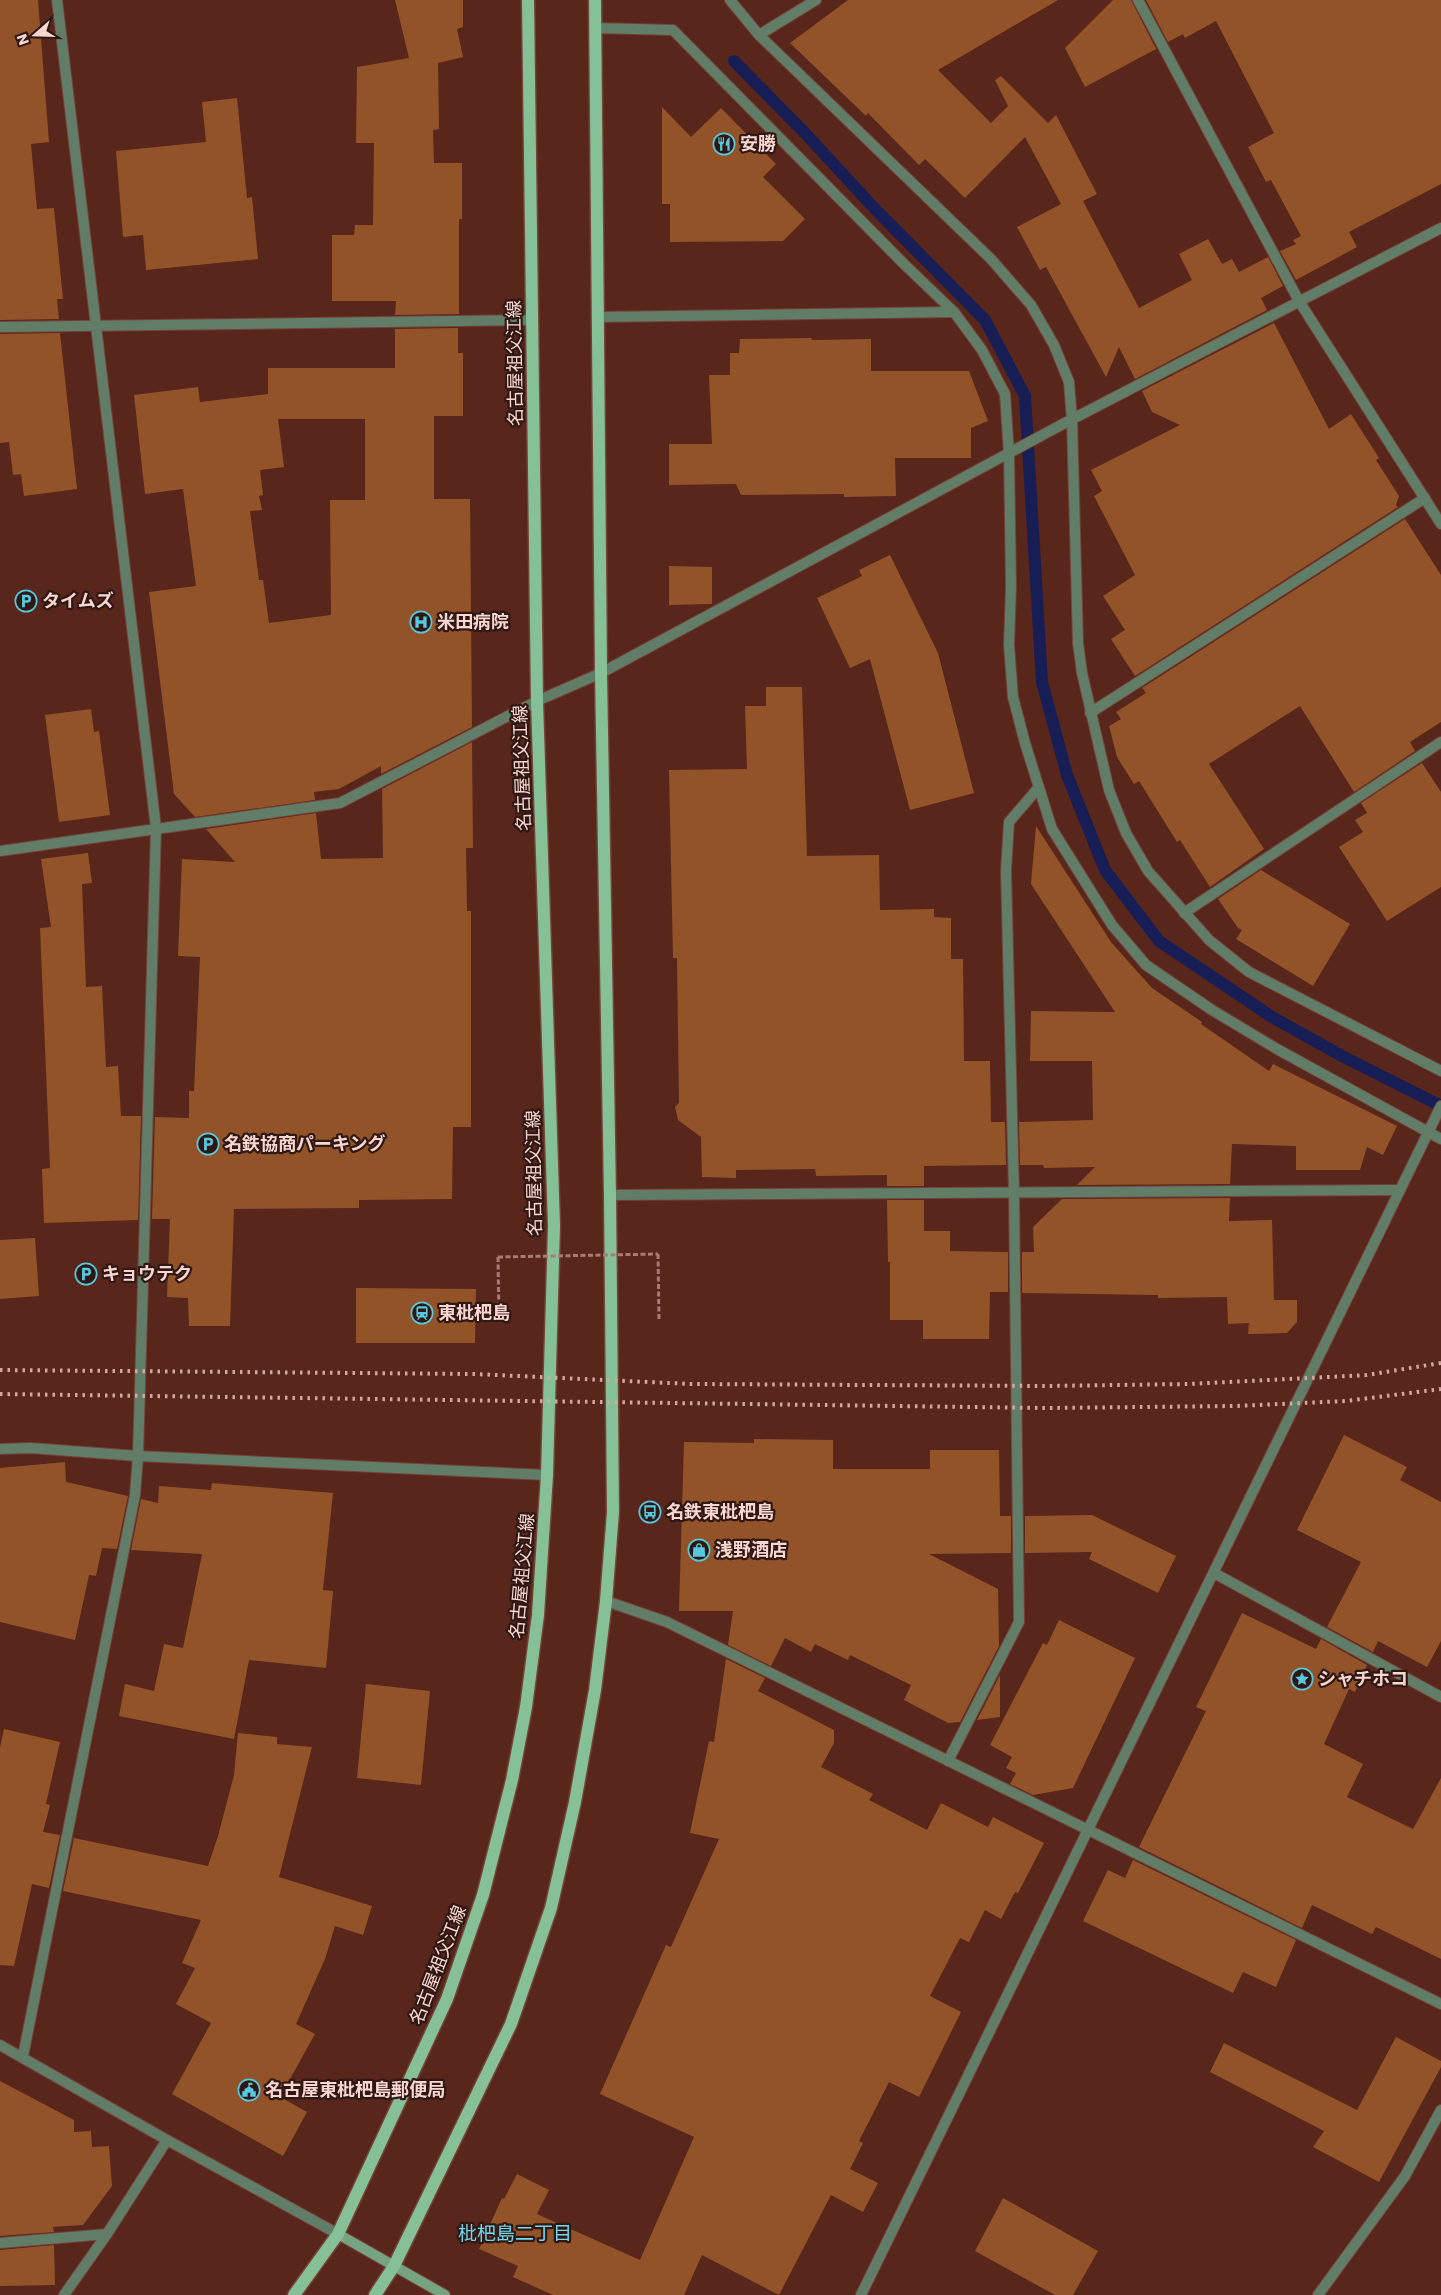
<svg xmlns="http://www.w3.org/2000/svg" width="1441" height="2295" font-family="Poppins,'Noto Sans JP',sans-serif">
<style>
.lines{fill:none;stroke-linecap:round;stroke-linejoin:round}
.stream{stroke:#171d55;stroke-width:12}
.building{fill:#925329;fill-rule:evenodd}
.service-casing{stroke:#734239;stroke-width:12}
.minor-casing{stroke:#734239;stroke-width:12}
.tertiary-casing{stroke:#734239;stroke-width:12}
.secondary-casing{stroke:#734239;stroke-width:12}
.primary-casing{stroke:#734239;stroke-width:15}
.path{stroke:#a77c74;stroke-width:3;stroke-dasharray:5 2.5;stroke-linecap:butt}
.service{stroke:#617d68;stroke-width:10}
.minor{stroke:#617d68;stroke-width:10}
.tertiary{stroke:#617d68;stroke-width:10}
.secondary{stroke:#76a382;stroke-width:10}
.primary{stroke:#86c096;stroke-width:12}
.rail{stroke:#d0aaa2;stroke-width:4;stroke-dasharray:2.5 5;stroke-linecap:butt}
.path-bridge{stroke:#a77c74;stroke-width:3;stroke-dasharray:5 2.5;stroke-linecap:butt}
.labels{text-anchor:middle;stroke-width:4.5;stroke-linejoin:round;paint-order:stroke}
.poi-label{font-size:18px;font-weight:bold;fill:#f9d7d0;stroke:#2f1813;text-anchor:start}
.street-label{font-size:18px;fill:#f9d7d0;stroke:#2f1813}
.neighbourhood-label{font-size:19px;fill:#71d8ed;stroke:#2f1813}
</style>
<rect width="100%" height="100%" fill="#59261c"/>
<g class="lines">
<path class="stream" d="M 734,61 L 804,132 L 875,209 L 985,320 L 1025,396 L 1042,682 L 1067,775 L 1105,870 L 1159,941 L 1272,1017 L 1342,1056 L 1441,1106"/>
</g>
<g class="building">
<path d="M 0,0 L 38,0 L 49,142 L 31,144 L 37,209 L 54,208 L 63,299 L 57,299 L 59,319 L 0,320 Z"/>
<path d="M 395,0 L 463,0 L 463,27 L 457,29 L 463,57 L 438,63 L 439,129 L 433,130 L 434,163 L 462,163 L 462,219 L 459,219 L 459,314 L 395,315 L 396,301 L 332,301 L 332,235 L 354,235 L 355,225 L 373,225 L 374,143 L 356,143 L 357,67 L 409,58 Z"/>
<path d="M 848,0 L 1058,0 L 938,70 L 991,123 L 1008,106 L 995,80 L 1001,76 L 1048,123 L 1056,115 L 1097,194 L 1083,201 L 1139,308 L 1192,280 L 1179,254 L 1208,239 L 1222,264 L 1232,259 L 1239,272 L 1268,257 L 1283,286 L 1261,298 L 1267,310 L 1135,379 L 1119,347 L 1106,377 L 1046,267 L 1040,270 L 1017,227 L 1061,204 L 1025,137 L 965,198 L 925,159 L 919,165 L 868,113 L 866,116 L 790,43 Z"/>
<path d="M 1113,0 L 1131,0 L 1156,49 L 1085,87 L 1065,48 Z"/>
<path d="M 1146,0 L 1441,0 L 1441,184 L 1349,232 L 1357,247 L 1296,280 L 1280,251 L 1296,244 L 1293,240 L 1301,236 L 1271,180 L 1266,182 L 1248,147 L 1274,133 L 1216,21 L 1185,38 L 1183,34 L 1168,42 Z"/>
<path d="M 237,98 L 247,198 L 252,197 L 258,259 L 146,270 L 143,235 L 123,237 L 116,151 L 206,142 L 202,102 Z"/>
<path d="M 662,107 L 691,137 L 721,108 L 776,164 L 763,177 L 805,219 L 783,241 L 670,242 L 670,204 L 662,204 Z"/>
<path d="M 1274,323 L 1329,429 L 1351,414 L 1379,458 L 1376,460 L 1399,496 L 1396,505 L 1398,507 L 1135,676 L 1111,639 L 1125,630 L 1103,596 L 1135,575 L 1094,496 L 1102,491 L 1091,470 L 1180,425 L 1152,412 L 1142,391 Z"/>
<path d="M 458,328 L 458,353 L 463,353 L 463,416 L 434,416 L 434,499 L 470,499 L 472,727 L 381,774 L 381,766 L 339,789 L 314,792 L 315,800 L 195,817 L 174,794 L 149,592 L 196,586 L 183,489 L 145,494 L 134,395 L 198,387 L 200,402 L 268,394 L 268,368 L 395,368 L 395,329 ZM 278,419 L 365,419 L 365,500 L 330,500 L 331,615 L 269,623 L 263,580 L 259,580 L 250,511 L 262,510 L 259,496 L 263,495 L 260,470 L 284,467 Z"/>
<path d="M 60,333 L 77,489 L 24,496 L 21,474 L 13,475 L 9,442 L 0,443 L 0,334 Z"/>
<path d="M 811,338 L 812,340 L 871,339 L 871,371 L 969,371 L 988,421 L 971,428 L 971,458 L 895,458 L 896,496 L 844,497 L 844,494 L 741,495 L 736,484 L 669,485 L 669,444 L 712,444 L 709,375 L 730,375 L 730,353 L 739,353 L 740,339 Z"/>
<path d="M 1405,519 L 1441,575 L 1441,722 L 1410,742 L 1415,751 L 1354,792 L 1300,706 L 1209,764 L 1264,849 L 1210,887 L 1180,840 L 1177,842 L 1139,781 L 1134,784 L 1117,757 L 1109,726 L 1121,719 L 1116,712 L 1146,693 L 1142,688 Z"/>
<path d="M 890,555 L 938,653 L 974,793 L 910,810 L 870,659 L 850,668 L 817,598 L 862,576 L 859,570 Z"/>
<path d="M 669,566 L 712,567 L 712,604 L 669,605 Z"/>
<path d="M 766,687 L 802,687 L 807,856 L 879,855 L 880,910 L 934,909 L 934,917 L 951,918 L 951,959 L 963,959 L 964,1061 L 990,1061 L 991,1122 L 1005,1122 L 1006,1165 L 924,1166 L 924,1186 L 887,1186 L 887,1175 L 816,1176 L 815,1169 L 736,1170 L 736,1178 L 702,1177 L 701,1137 L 678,1120 L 675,1107 L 679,1103 L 677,958 L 673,958 L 669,770 L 747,769 L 745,706 L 766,706 Z"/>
<path d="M 91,709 L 94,732 L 99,731 L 110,815 L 59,822 L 45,715 Z"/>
<path d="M 472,742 L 473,848 L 466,848 L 467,911 L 471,911 L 471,1127 L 453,1127 L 452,1199 L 359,1200 L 359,1208 L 234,1209 L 230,1326 L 189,1326 L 188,1298 L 167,1297 L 170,1219 L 152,1219 L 155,1117 L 189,1118 L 189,1091 L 194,1091 L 200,957 L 178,956 L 182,859 L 235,862 L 206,829 L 316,813 L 321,859 L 383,858 L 382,789 Z"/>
<path d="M 1422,763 L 1441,792 L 1441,887 L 1387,921 L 1339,847 L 1363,832 L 1355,820 L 1367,813 L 1361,803 Z"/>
<path d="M 1036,826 L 1111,942 L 1152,988 L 1202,1022 L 1201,1024 L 1269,1071 L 1273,1064 L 1397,1126 L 1383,1155 L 1367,1147 L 1360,1170 L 1296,1170 L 1296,1146 L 1232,1144 L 1230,1184 L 1077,1185 L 1095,1167 L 1044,1168 L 1043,1165 L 1020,1165 L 1019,1122 L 1093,1120 L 1092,1061 L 1030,1061 L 1031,1011 L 1115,1012 L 1031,884 Z"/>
<path d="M 88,853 L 92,883 L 82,884 L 86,987 L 102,986 L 106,1067 L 118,1066 L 121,1116 L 141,1116 L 138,1220 L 44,1223 L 42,1169 L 50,1168 L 40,928 L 51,927 L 41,859 Z"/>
<path d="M 1261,870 L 1350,924 L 1313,986 L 1236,939 L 1242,930 L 1238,928 L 1218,899 Z"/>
<path d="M 1230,1198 L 1229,1221 L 1272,1220 L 1274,1300 L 1297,1300 L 1297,1322 L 1287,1333 L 1248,1334 L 1249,1323 L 1228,1324 L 1227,1297 L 1158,1298 L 1158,1295 L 1022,1293 L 1022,1252 L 1034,1252 L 1033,1227 L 1062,1199 Z"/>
<path d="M 887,1200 L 924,1200 L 924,1231 L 950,1231 L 950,1251 L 1008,1252 L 1008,1292 L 990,1292 L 989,1339 L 923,1339 L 923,1320 L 890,1320 L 890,1262 L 888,1262 Z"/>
<path d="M 35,1238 L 39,1296 L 0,1299 L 0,1240 Z"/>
<path d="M 356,1288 L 476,1289 L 475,1343 L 356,1343 Z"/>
<path d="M 1344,1435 L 1407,1467 L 1400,1480 L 1441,1502 L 1441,1641 L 1427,1667 L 1378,1641 L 1373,1652 L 1327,1627 L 1361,1562 L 1297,1530 Z"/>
<path d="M 754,1439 L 833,1440 L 833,1469 L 930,1469 L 930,1450 L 999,1450 L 1000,1516 L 1011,1516 L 1011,1553 L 929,1554 L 998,1589 L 999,1646 L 960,1722 L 948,1723 L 904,1700 L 911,1685 L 850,1655 L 848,1660 L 815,1644 L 811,1652 L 785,1638 L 771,1666 L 728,1645 L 733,1611 L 679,1611 L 684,1442 L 754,1443 Z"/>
<path d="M 65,1462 L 66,1482 L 128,1496 L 117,1549 L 102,1548 L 96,1576 L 89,1575 L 75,1640 L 0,1622 L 0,1468 Z"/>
<path d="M 212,1483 L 333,1493 L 323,1590 L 333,1591 L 326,1668 L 249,1660 L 234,1739 L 119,1716 L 125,1684 L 154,1691 L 164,1644 L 183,1648 L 202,1554 L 131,1550 L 141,1499 L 158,1503 L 159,1486 L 211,1490 Z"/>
<path d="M 1092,1515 L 1176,1556 L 1158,1593 L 1089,1559 L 1092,1552 L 1025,1553 L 1025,1516 Z"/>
<path d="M 1242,1613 L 1316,1649 L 1321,1639 L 1367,1665 L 1355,1692 L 1349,1689 L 1324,1744 L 1363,1764 L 1347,1797 L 1413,1829 L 1441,1778 L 1441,1959 L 1376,1927 L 1372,1934 L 1312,1905 L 1302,1928 L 1139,1847 L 1206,1711 L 1196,1707 Z"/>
<path d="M 1059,1620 L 1135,1658 L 1073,1788 L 1033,1795 L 1010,1784 L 1016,1773 L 1006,1768 L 1012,1757 L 990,1745 L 1043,1643 L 1047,1645 Z"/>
<path d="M 726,1659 L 765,1678 L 758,1691 L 834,1730 L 834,1743 L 821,1767 L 873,1794 L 869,1800 L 927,1830 L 941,1803 L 988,1827 L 993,1817 L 1044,1843 L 1018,1893 L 1015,1892 L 1001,1919 L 985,1910 L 969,1942 L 960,1938 L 930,1996 L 961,2012 L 919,2097 L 889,2082 L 859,2141 L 863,2143 L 850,2169 L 878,2183 L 863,2212 L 831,2195 L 779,2295 L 702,2255 L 684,2295 L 553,2295 L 513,2277 L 518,2266 L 479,2249 L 502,2198 L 504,2199 L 517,2174 L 549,2190 L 537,2214 L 640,2260 L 694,2137 L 600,2094 L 666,1945 L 671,1947 L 719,1839 L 690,1833 L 709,1741 L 714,1742 Z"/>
<path d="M 1000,1675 L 1000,1717 L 977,1720 Z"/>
<path d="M 366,1684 L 430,1691 L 421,1785 L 357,1778 Z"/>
<path d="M 4,1729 L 60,1742 L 46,1804 L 50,1805 L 43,1832 L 60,1835 L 49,1888 L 32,1884 L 14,1966 L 0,1965 L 0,1748 Z"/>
<path d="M 238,1733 L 277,1737 L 277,1744 L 312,1747 L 279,1877 L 372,1906 L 363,1935 L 335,1926 L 325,1959 L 296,2024 L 315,2034 L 280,2097 L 307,2112 L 283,2156 L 172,2094 L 211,2023 L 176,2004 L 195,1968 L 182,1963 L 201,1920 L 63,1891 L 74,1838 L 208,1866 L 218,1836 L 234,1775 Z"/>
<path d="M 1133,1860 L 1296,1940 L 1276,1987 L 1243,1972 L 1233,1993 L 1083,1921 L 1108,1870 L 1125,1878 Z"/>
<path d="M 1396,2037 L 1441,2061 L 1441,2067 L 1379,2182 L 1313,2147 L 1324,2131 L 1210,2072 L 1224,2043 L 1357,2110 Z"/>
<path d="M 0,2081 L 74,2120 L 74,2132 L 91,2131 L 92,2147 L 109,2146 L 112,2186 L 83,2225 L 53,2227 L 54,2232 L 0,2236 Z"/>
<path d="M 1003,2198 L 1098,2251 L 1073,2295 L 1055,2295 L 975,2251 Z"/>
<path d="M 54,2245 L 55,2285 L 0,2286 L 0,2250 Z"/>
</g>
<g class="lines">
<g class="service-casing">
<g id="service">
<path d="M 759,35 L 816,0"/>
<path d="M 1090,713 L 1425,498"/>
<path d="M 1184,913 L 1441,742"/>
<path d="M 1214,1573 L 1441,1697"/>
</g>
</g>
<g class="minor-casing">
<g id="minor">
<path d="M 730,0 L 759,35 L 991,259 L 1031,305 L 1054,345 L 1069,382 L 1072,420 L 1078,643 L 1082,673 L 1109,790 L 1126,833 L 1148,871 L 1209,940 L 1249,972 L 1441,1071"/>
<path d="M 1138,0 L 1299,301 L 1441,524"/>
<path d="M 595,28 L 673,30 L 904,264 L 954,312 L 982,350 L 1005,394 L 1009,454 L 1011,587 L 1009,645 L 1013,697 L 1025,743 L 1052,829 L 1112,925 L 1146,965 L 1212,1010 L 1277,1049 L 1441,1139"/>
<path d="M 598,317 L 954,312"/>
<path d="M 0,327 L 532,320"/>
<path d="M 0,851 L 340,803 L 537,701 L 601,673 L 1061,425 L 1441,228"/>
<path d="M 610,1195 L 1399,1190"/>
<path d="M 0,1449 L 31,1448 L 138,1456 L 547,1475"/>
<path d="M 606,1601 L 667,1622 L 1441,2004"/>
<path d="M 948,1761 L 1019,1622 L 1014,1193 L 1006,871 L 1009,822 L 1039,787"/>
<path d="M 0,2045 L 167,2140 L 338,2234"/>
<path d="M 23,2056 L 135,1495 L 138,1456 L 156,828 L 57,0"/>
<path d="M 0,2243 L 107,2234"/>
<path d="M 64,2295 L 107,2234 L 167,2140"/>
<path d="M 1318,2295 L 1405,2176 L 1441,2110"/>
</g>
</g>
<g class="tertiary-casing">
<path id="tertiary" d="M 861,2295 L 1441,1106"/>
</g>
<g class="secondary-casing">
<path id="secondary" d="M 338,2234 L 445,2295"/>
</g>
<g class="primary-casing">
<g id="primary">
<path d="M 294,2295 L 338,2234 L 447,1999 L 483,1895 L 512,1780 L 526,1707 L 538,1615 L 547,1475 L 554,1226 L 537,701 L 528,0"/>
<path d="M 375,2295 L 394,2266 L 511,2024 L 551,1908 L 575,1802 L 595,1690 L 606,1601 L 613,1512 L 610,1195 L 601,673 L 595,0"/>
</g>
</g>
<g class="path">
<path d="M 658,1254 L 659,1319"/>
<path d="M 498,1257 L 499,1324"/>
</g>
<use href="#service" class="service"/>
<use href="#minor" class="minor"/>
<use href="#tertiary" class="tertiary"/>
<use href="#secondary" class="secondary"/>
<use href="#primary" class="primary"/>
<g class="rail">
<path d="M 0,1370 L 474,1374 L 691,1384 L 1046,1386 L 1189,1384 L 1367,1375 L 1441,1363"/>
<path d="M 0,1394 L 1046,1408 L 1236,1406 L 1346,1401 L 1441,1389"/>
</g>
<path class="path-bridge" d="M 498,1257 L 658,1254"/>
</g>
<defs>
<g id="restaurant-ring" transform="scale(1.125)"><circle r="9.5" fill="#2f1813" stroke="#56c9e0" stroke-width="1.5"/><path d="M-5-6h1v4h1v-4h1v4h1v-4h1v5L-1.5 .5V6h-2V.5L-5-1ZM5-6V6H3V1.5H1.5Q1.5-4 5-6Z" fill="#56c9e0"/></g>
<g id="parking-ring" transform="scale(1.125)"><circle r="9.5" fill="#2f1813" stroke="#56c9e0" stroke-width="1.5"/><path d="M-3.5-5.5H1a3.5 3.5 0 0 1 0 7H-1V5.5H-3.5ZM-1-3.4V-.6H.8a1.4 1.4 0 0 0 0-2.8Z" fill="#56c9e0"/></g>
<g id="hospital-ring" transform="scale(1.125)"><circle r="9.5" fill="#2f1813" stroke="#56c9e0" stroke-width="1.5"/><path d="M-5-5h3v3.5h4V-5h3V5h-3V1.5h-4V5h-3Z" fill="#56c9e0"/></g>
<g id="station-ring" transform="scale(1.125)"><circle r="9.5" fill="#2f1813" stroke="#56c9e0" stroke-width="1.5"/><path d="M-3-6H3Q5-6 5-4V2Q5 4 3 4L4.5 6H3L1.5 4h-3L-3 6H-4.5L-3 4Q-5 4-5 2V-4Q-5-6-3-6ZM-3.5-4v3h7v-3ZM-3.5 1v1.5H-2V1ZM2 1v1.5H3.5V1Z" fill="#56c9e0"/></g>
<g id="bus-ring" transform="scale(1.125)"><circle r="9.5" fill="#2f1813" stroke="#56c9e0" stroke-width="1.5"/><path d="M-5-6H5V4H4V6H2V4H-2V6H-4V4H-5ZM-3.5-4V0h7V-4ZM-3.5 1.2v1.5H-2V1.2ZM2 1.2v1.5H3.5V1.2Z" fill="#56c9e0"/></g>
<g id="shop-ring" transform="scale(1.125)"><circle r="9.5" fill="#2f1813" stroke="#56c9e0" stroke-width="1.5"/><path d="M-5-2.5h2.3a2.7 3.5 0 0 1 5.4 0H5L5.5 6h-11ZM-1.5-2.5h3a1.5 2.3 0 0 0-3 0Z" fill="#56c9e0"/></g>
<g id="sight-ring" transform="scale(1.125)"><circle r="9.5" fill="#2f1813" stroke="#56c9e0" stroke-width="1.5"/><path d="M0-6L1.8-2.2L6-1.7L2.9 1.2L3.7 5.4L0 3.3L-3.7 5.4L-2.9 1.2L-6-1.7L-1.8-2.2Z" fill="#56c9e0"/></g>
<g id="civic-ring" transform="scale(1.125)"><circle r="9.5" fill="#2f1813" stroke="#56c9e0" stroke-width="1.5"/><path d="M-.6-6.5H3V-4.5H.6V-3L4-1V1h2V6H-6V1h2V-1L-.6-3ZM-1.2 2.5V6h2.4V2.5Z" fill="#56c9e0"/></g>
</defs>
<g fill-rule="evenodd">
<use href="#restaurant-ring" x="724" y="144"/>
<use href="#parking-ring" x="26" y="601"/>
<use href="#hospital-ring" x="421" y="622"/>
<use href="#parking-ring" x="208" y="1144"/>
<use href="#parking-ring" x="86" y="1274"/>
<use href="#station-ring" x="422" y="1313"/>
<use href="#bus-ring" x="650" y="1512"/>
<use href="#shop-ring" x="699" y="1550"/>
<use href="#sight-ring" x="1302" y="1679"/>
<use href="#civic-ring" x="249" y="2090"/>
</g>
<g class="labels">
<g class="poi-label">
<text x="740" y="150">安勝</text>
<text x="42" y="607">タイムズ</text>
<text x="437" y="628">米田病院</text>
<text x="224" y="1150">名鉄協商パーキング</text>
<text x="102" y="1280">キョウテク</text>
<text x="438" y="1319">東枇杷島</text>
<text x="666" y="1518">名鉄東枇杷島</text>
<text x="715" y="1556">浅野酒店</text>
<text x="1318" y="1685">シャチホコ</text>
<text x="265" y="2096">名古屋東枇杷島郵便局</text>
</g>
<g class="street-label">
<text transform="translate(515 363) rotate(-91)" y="6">名古屋祖父江線</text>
<text transform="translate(522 768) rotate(-92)" y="6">名古屋祖父江線</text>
<text transform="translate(534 1173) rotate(-91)" y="6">名古屋祖父江線</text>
<text transform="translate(522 1576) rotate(-85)" y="6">名古屋祖父江線</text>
<text transform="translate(438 1965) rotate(-69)" y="6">名古屋祖父江線</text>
</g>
<g class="neighbourhood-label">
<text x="515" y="2240">枇杷島二丁目</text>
</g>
</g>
<g transform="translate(35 35) rotate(250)" stroke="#2f1813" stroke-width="4" paint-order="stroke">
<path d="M0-4L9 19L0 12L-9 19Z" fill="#f9d7d0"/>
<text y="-8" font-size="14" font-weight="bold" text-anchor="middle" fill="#f9d7d0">N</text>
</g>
</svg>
